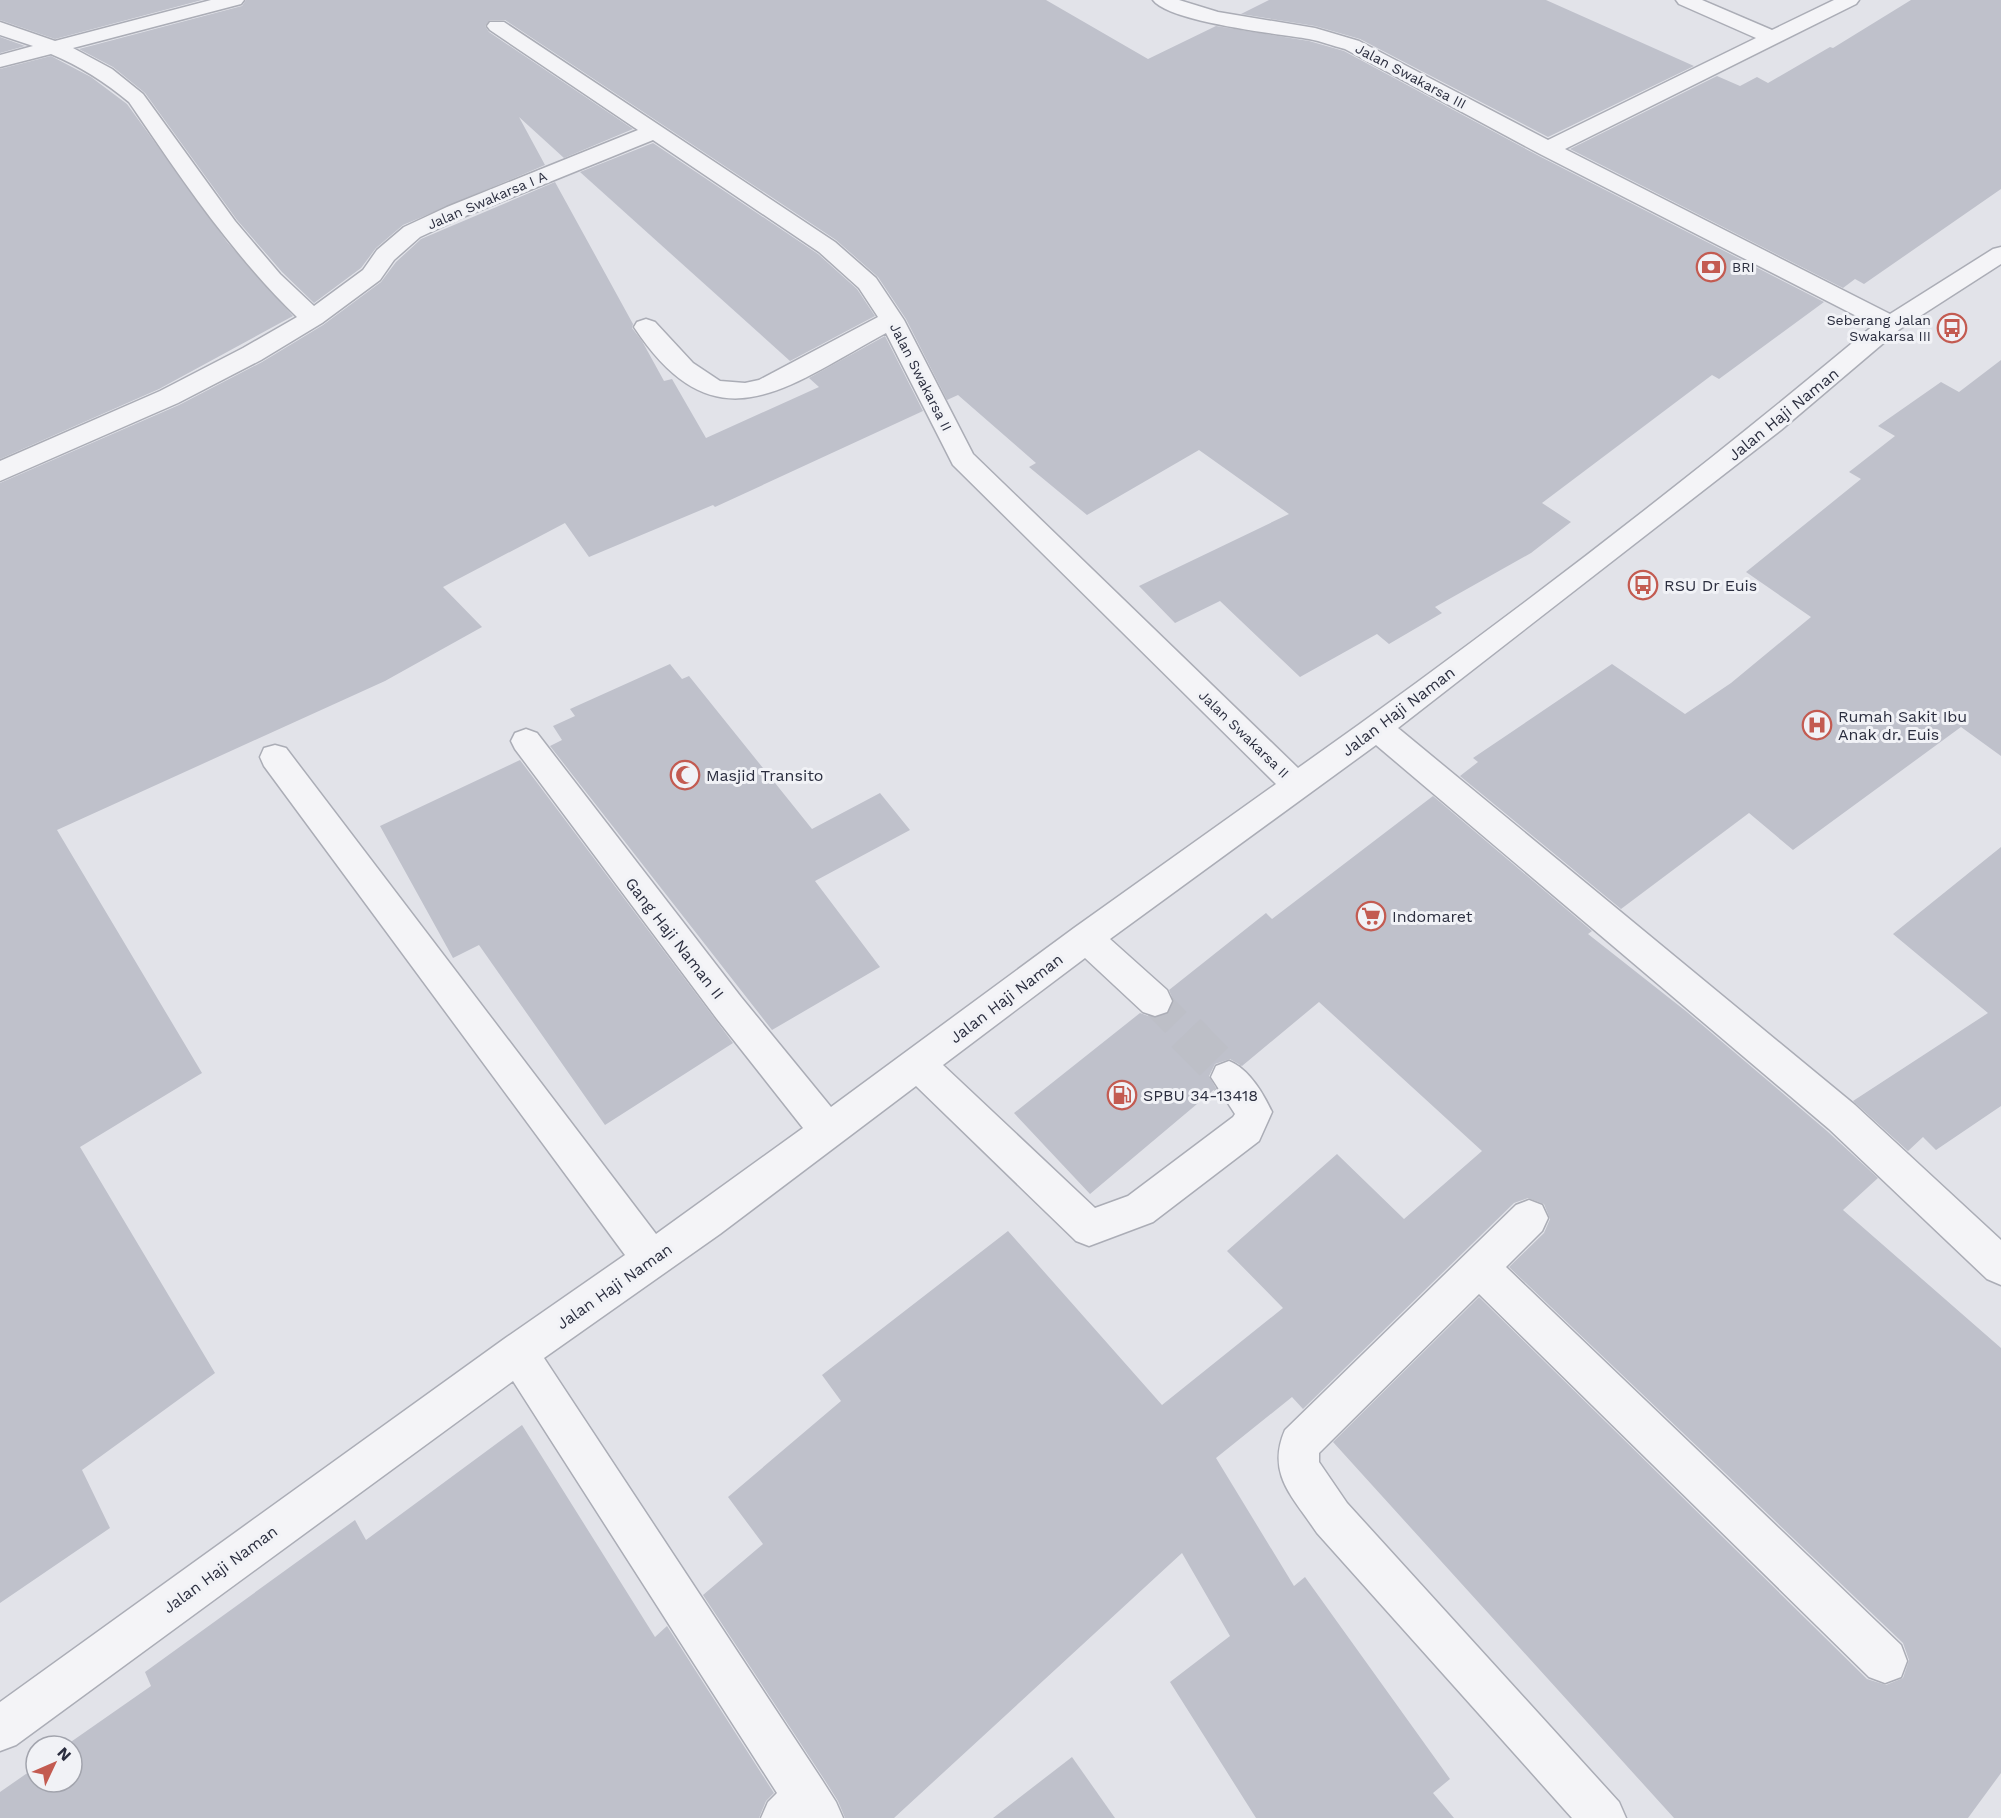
<svg xmlns="http://www.w3.org/2000/svg" width="2001" height="1818" font-family="'Work Sans',sans-serif">
<style>
.building{fill:#bfc1cb}
.lines{fill:none;stroke-linecap:round;stroke-linejoin:round}
.minor-tunnel-far1{stroke:#bdbfc7;stroke-width:30;stroke-dasharray:30 15;stroke-linecap:butt}
.minor-tunnel{stroke:#bdbfc7;stroke-width:40;stroke-dasharray:40 20;stroke-linecap:butt}
.minor-casing{stroke:#abadb6;stroke-width:3}
.minor{fill:#f4f4f7;fill-rule:evenodd}
.labels{text-anchor:middle;stroke-width:6;stroke-linejoin:round;paint-order:stroke}
.far-street-label{font-size:14px;fill:#2b2e3f;stroke:#f1f2f6}
.far-poi-label{font-size:14px;fill:#2b2e3f;stroke:#f1f2f6;text-anchor:start}
.street-label{font-size:16px;fill:#2b2e3f;stroke:#f1f2f6}
.poi-label{font-size:16px;fill:#2b2e3f;stroke:#f1f2f6;text-anchor:start}
</style>
<rect width="100%" height="100%" fill="#e2e3e9"/>
<g class="building">
<path d="M 0,0 L 202,0 L 55,39 L 0,20 Z"/>
<path d="M 246,0 L 1046,0 L 1148,59 L 1216,26 L 1309,41 L 1344,51 L 1539,156 L 1824,302 L 1719,379 L 1712,375 L 1542,503 L 1571,522 L 1531,553 L 1435,607 L 1442,613 L 1389,644 L 1377,634 L 1300,677 L 1220,601 L 1175,623 L 1139,586 L 1289,514 L 1199,450 L 1087,515 L 1029,467 L 1036,463 L 958,395 L 947,400 L 906,319 L 878,277 L 836,240 L 505,20 L 490,20 L 485,26 L 489,32 L 633,129 L 564,158 L 519,117 L 545,165 L 403,225 L 376,248 L 361,268 L 314,303 L 282,272 L 237,220 L 145,93 L 113,67 L 79,49 L 242,6 Z"/>
<path d="M 1269,0 L 1546,0 L 1694,66 L 1548,137 L 1360,39 L 1315,26 L 1241,14 Z"/>
<path d="M 1911,0 L 2001,0 L 2001,189 L 1864,284 L 1855,279 L 1843,288 L 1570,149 L 1717,76 L 1740,86 L 1757,77 L 1768,83 L 1830,47 L 1833,48 Z"/>
<path d="M 0,37 L 25,46 L 0,53 Z"/>
<path d="M 51,56 L 91,77 L 127,104 L 227,242 L 293,316 L 159,389 L 0,459 L 0,69 Z"/>
<path d="M 653,143 L 818,254 L 857,289 L 875,316 L 790,361 L 580,172 Z"/>
<path d="M 555,182 L 633,324 L 632,328 L 642,341 L 664,381 L 672,379 L 706,438 L 819,387 L 809,378 L 885,336 L 923,411 L 715,507 L 713,505 L 589,557 L 565,523 L 443,587 L 482,627 L 385,681 L 57,830 L 202,1073 L 80,1147 L 215,1373 L 82,1470 L 110,1528 L 0,1603 L 0,483 L 179,405 L 262,362 L 323,325 L 381,282 L 396,262 L 421,239 Z"/>
<path d="M 2001,360 L 2001,756 L 1961,727 L 1793,850 L 1749,813 L 1621,909 L 1460,776 L 1478,762 L 1473,758 L 1612,664 L 1685,714 L 1731,683 L 1811,617 L 1746,572 L 1861,479 L 1849,472 L 1895,436 L 1878,426 L 1941,382 L 1959,392 Z"/>
<path d="M 670,664 L 682,679 L 689,676 L 812,829 L 880,793 L 910,830 L 815,881 L 880,967 L 772,1030 L 550,746 L 562,740 L 553,726 L 575,716 L 570,709 Z"/>
<path d="M 520,760 L 733,1043 L 605,1125 L 479,945 L 453,958 L 380,826 Z"/>
<path d="M 1433,796 L 1592,931 L 1588,934 L 1687,1012 L 1827,1131 L 1878,1178 L 1843,1210 L 2001,1348 L 2001,1773 L 1968,1818 L 1674,1818 L 1333,1442 L 1479,1297 L 1867,1679 L 1886,1685 L 1903,1678 L 1909,1660 L 1903,1643 L 1509,1267 L 1544,1233 L 1550,1219 L 1544,1204 L 1528,1198 L 1514,1203 L 1303,1409 L 1292,1397 L 1216,1458 L 1294,1586 L 1305,1577 L 1450,1779 L 1433,1793 L 1454,1818 L 1256,1818 L 1170,1682 L 1230,1636 L 1182,1553 L 894,1818 L 845,1818 L 838,1801 L 824,1779 L 703,1595 L 763,1544 L 728,1497 L 841,1401 L 822,1375 L 1008,1231 L 1162,1405 L 1283,1308 L 1227,1251 L 1337,1154 L 1404,1219 L 1482,1151 L 1319,1002 L 1242,1066 L 1230,1059 L 1215,1064 L 1209,1076 L 1216,1088 L 1090,1194 L 1014,1113 L 1140,1013 L 1154,1018 L 1168,1014 L 1174,1002 L 1169,990 L 1266,913 L 1272,919 Z"/>
<path d="M 2001,847 L 2001,1106 L 1936,1150 L 1923,1137 L 1908,1151 L 1853,1101 L 1988,1013 L 1893,934 Z"/>
<path d="M 522,1425 L 655,1637 L 667,1626 L 774,1793 L 766,1801 L 759,1818 L 0,1818 L 0,1792 L 36,1767 L 36,1782 L 72,1782 L 72,1746 L 65,1746 L 151,1686 L 145,1672 L 355,1520 L 366,1540 Z"/>
<path d="M 1072,1757 L 1115,1818 L 993,1818 Z"/>
</g>
<g class="lines">
<path class="minor-tunnel-far1" d="M 1155,1001 L 1188,1035"/>
<path class="minor-tunnel" d="M 1186,1033 L 1229,1077"/>
<g class="minor-casing">
<g id="minor">
<path d="M 211,0 L 244,0 L 241,4 L 73,48 L 112,69 L 143,94 L 235,221 L 280,274 L 314,306 L 363,270 L 377,250 L 404,227 L 447,207 L 638,130 L 490,30 L 487,26 L 490,22 L 504,22 L 835,242 L 876,278 L 904,320 L 973,454 L 1298,768 C 1496,628 1688,480 1874,325 L 1540,154 L 1345,49 C 1333,46 1321,41 1309,39 C 1279,34 1169,22 1153,0 L 1179,0 L 1218,12 L 1315,28 L 1359,41 L 1548,140 L 1756,38 L 1679,4 L 1676,0 L 1702,0 L 1772,30 L 1834,0 L 1859,0 L 1856,4 L 1565,149 L 1890,314 L 1993,249 L 2001,247 L 2001,264 L 1900,329 L 1781,430 L 1398,728 L 1855,1105 L 2001,1240 L 2001,1285 L 1987,1279 L 1829,1129 L 1376,745 L 1110,939 L 1167,990 L 1172,1001 L 1167,1012 L 1155,1016 L 1143,1012 L 1085,958 L 943,1065 L 1095,1208 L 1128,1196 L 1233,1117 L 1235,1114 L 1211,1077 L 1216,1066 L 1229,1061 C 1249,1069 1263,1093 1272,1112 L 1259,1141 L 1153,1222 L 1089,1246 L 1076,1241 L 916,1086 L 720,1234 L 544,1358 L 822,1780 L 836,1802 L 843,1818 L 761,1818 L 768,1802 L 777,1793 L 513,1381 L 16,1745 L 0,1751 L 0,1702 L 504,1339 L 625,1255 L 264,766 L 260,757 L 264,748 L 275,745 L 286,748 L 656,1234 L 803,1128 L 717,1019 L 515,749 L 511,741 L 515,733 L 526,729 L 537,733 L 741,997 L 831,1107 L 1074,928 L 1276,784 L 953,465 L 886,333 C 786,387 716,451 634,327 L 637,322 L 646,319 L 655,322 L 693,363 L 720,381 L 745,383 L 759,380 L 878,317 L 859,288 L 819,252 L 653,140 L 463,217 L 420,237 L 394,260 L 380,280 L 322,323 L 261,360 L 178,403 L 0,481 L 0,461 L 160,391 L 243,348 L 297,317 C 231,253 181,178 129,102 C 105,82 80,66 51,54 L 0,67 L 0,55 L 33,46 L 0,35 L 0,22 L 55,41 Z"/>
<path d="M 1529,1200 L 1542,1205 L 1548,1218 L 1542,1231 L 1506,1267 L 1901,1645 L 1907,1661 L 1901,1677 L 1885,1683 L 1869,1677 L 1479,1294 L 1319,1453 L 1319,1462 L 1347,1503 L 1619,1802 L 1626,1818 L 1572,1818 L 1317,1533 C 1293,1497 1266,1474 1285,1430 L 1516,1205 Z"/>
</g>
</g>
<use href="#minor" class="minor"/>
</g>
<defs>
<g id="bank-ring" transform="scale(1.5)"><circle r="9.5" fill="#f1f2f6" stroke="#c35b51" stroke-width="1.5"/><path d="M-6-4H6V4H-6ZM0-2.3a2.3 2.3 0 1 0 0 4.6a2.3 2.3 0 1 0 0-4.6Z" fill="#c35b51"/></g>
<g id="bus-ring" transform="scale(1.5)"><circle r="9.5" fill="#f1f2f6" stroke="#c35b51" stroke-width="1.5"/><path d="M-5-6H5V4H4V6H2V4H-2V6H-4V4H-5ZM-3.5-4V0h7V-4ZM-3.5 1.2v1.5H-2V1.2ZM2 1.2v1.5H3.5V1.2Z" fill="#c35b51"/></g>
<g id="hospital-ring" transform="scale(1.5)"><circle r="9.5" fill="#f1f2f6" stroke="#c35b51" stroke-width="1.5"/><path d="M-5-5h3v3.5h4V-5h3V5h-3V1.5h-4V5h-3Z" fill="#c35b51"/></g>
<g id="mosque-ring" transform="scale(1.5)"><circle r="9.5" fill="#f1f2f6" stroke="#c35b51" stroke-width="1.5"/><path d="M3.5-4.9A6 6 0 1 0 3.5 4.9A5 5 0 1 1 3.5-4.9Z" fill="#c35b51"/></g>
<g id="supermarket-ring" transform="scale(1.5)"><circle r="9.5" fill="#f1f2f6" stroke="#c35b51" stroke-width="1.5"/><path d="M-6-5.5h2.5l.6 2H6L4.5 2H-2.5L-4.4-4H-6ZM-1.5 3.2a1.3 1.3 0 1 0 .1 0ZM3 3.2a1.3 1.3 0 1 0 .1 0Z" fill="#c35b51"/></g>
<g id="fuel-ring" transform="scale(1.5)"><circle r="9.5" fill="#f1f2f6" stroke="#c35b51" stroke-width="1.5"/><path d="M-5.5-6h7V0h2V4h1.3V-2.5L3-4.5l.8-.8L6-3V5H2.5V1h-1V6h-7ZM-4.2-4.7v3.2H.2V-4.7Z" fill="#c35b51"/></g>
</defs>
<g fill-rule="evenodd">
<use href="#bank-ring" x="1711" y="267"/>
<use href="#bus-ring" x="1952" y="328"/>
<use href="#bus-ring" x="1643" y="585"/>
<use href="#hospital-ring" x="1817" y="725"/>
<use href="#mosque-ring" x="685" y="775"/>
<use href="#supermarket-ring" x="1371" y="916"/>
<use href="#fuel-ring" x="1122" y="1095"/>
</g>
<g class="labels">
<g class="far-street-label">
<text transform="translate(1411 76) rotate(28)" y="5">Jalan Swakarsa III</text>
<text transform="translate(487 200) rotate(-23)" y="5">Jalan Swakarsa I A</text>
<text transform="translate(921 377) rotate(63)" y="5">Jalan Swakarsa II</text>
<text transform="translate(1244 734) rotate(44)" y="5">Jalan Swakarsa II</text>
</g>
<g class="far-poi-label">
<text x="1732" y="272">BRI</text>
<text x="1931" y="325" text-anchor="end">Seberang Jalan<tspan x="1931" dy="16">Swakarsa III</tspan></text>
</g>
<g class="street-label">
<text transform="translate(1783 414) rotate(-39)" y="6">Jalan Haji Naman</text>
<text transform="translate(1398 711) rotate(-37)" y="6">Jalan Haji Naman</text>
<text transform="translate(675 938) rotate(52)" y="6">Gang Haji Naman II</text>
<text transform="translate(1006 998) rotate(-37)" y="6">Jalan Haji Naman</text>
<text transform="translate(614 1286) rotate(-35)" y="6">Jalan Haji Naman</text>
<text transform="translate(220 1569) rotate(-36)" y="6">Jalan Haji Naman</text>
</g>
<g class="poi-label">
<text x="1664" y="591">RSU Dr Euis</text>
<text x="1838" y="722">Rumah Sakit Ibu<tspan x="1838" dy="18">Anak dr. Euis</tspan></text>
<text x="706" y="781">Masjid Transito</text>
<text x="1392" y="922">Indomaret</text>
<text x="1143" y="1101">SPBU 34-13418</text>
</g>
</g>
<g transform="translate(54 1764) rotate(46)"><circle r="28" fill="#f1f2f6" stroke="#a2a4ad" stroke-width="1.5"/>
<path d="M0-4.5L10 22L0 15L-10 22Z" fill="#c35b51"/>
<text y="-9" font-size="16" font-weight="bold" text-anchor="middle" fill="#2b2e3f">N</text>
</g>
</svg>
